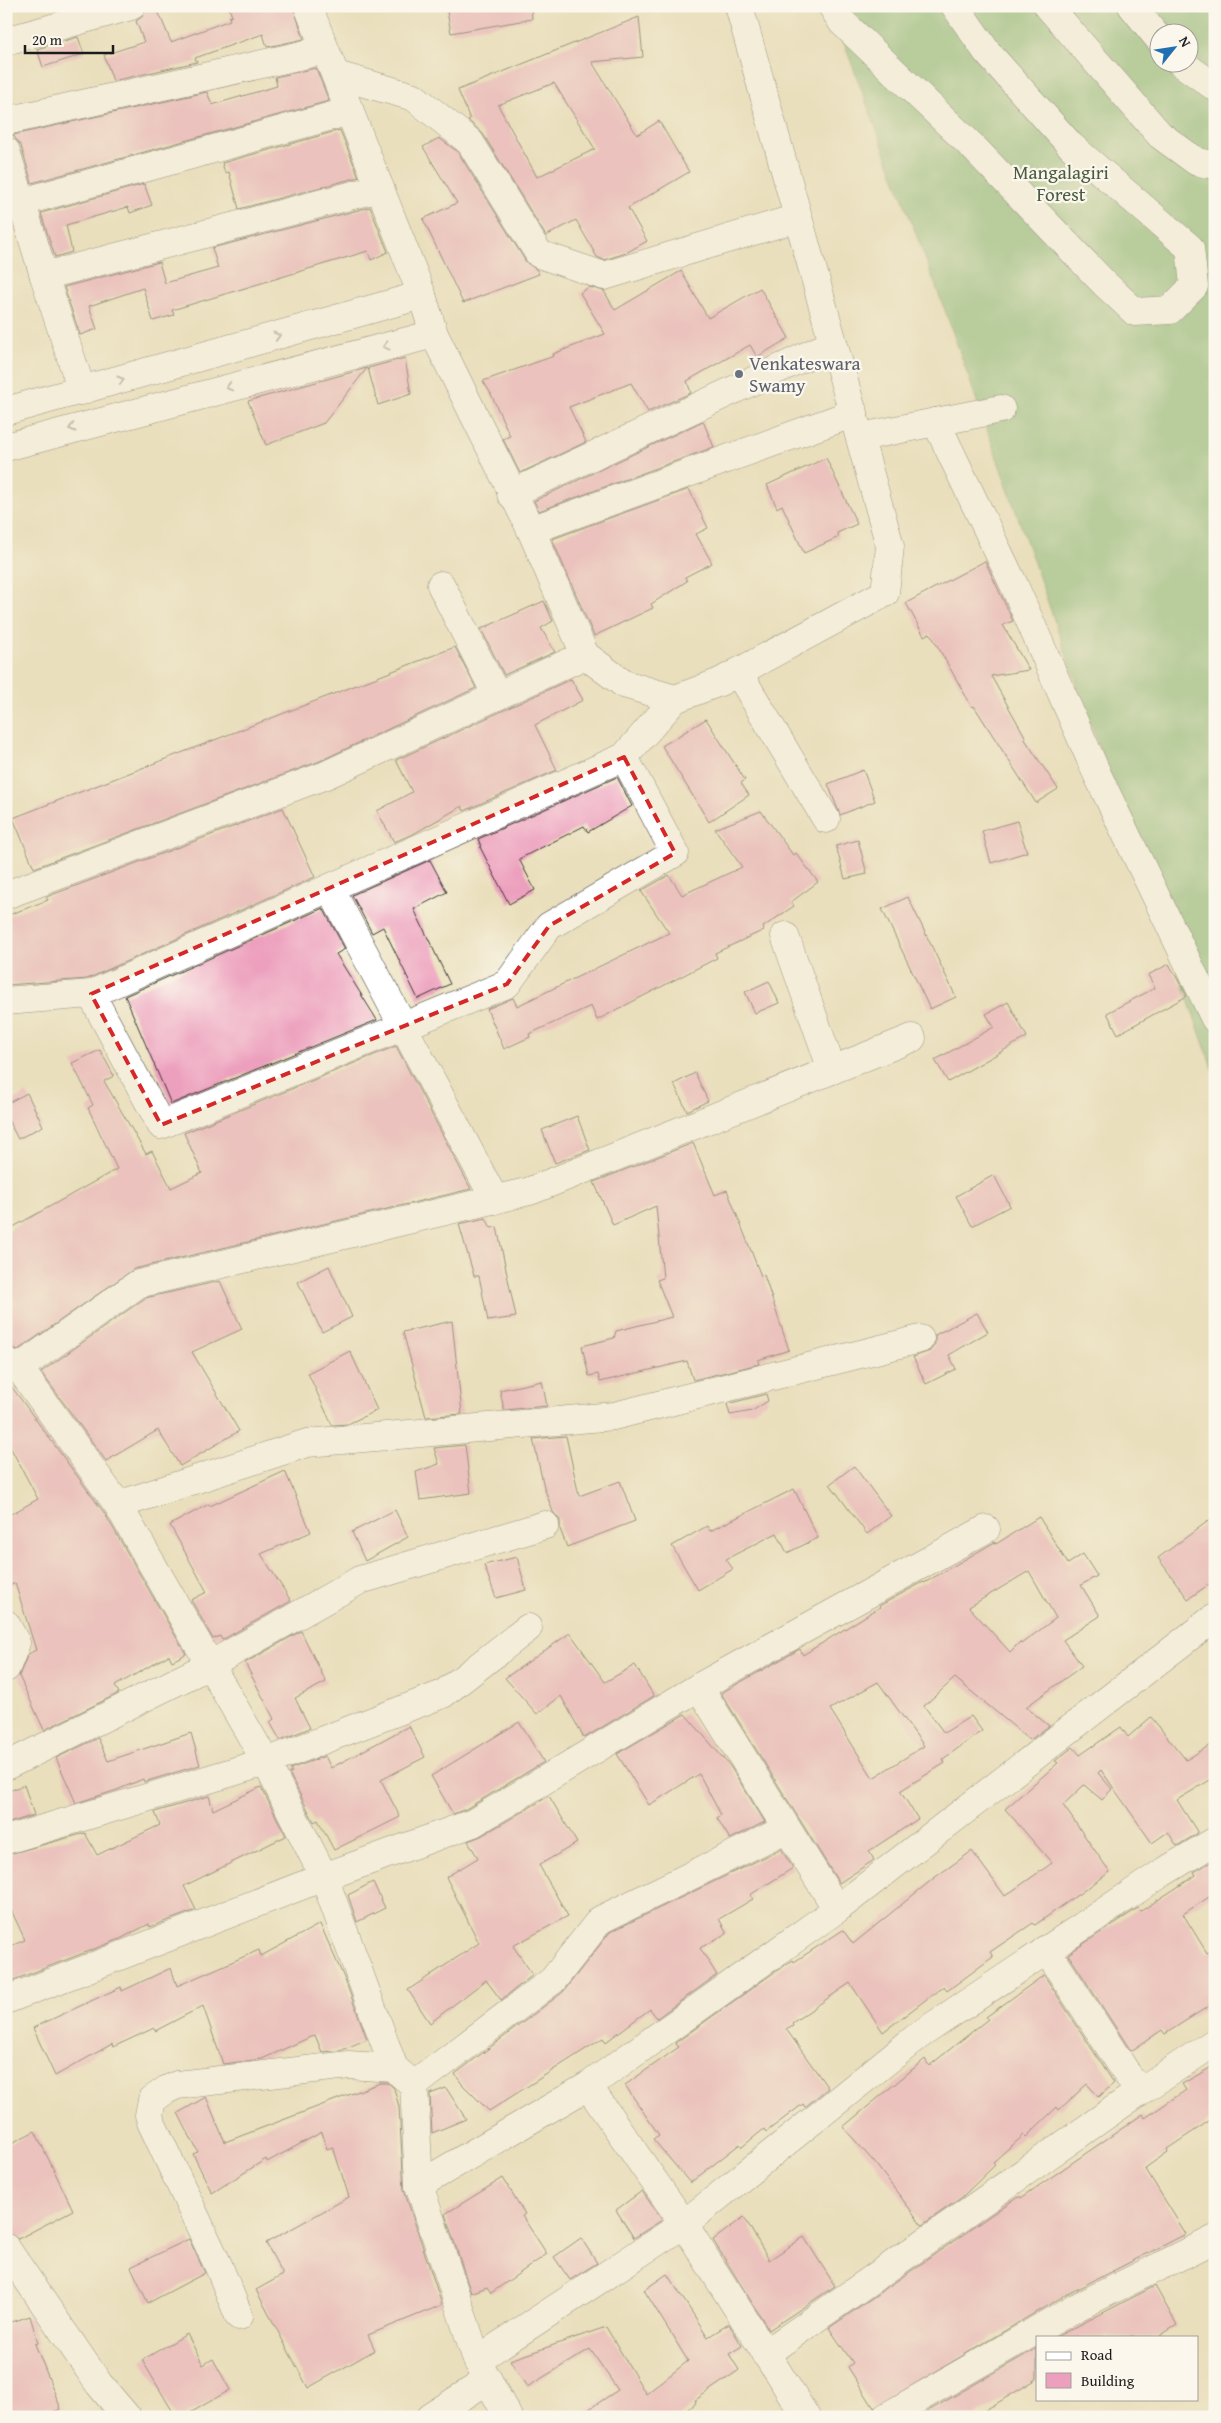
<svg xmlns="http://www.w3.org/2000/svg" width="1221" height="2423" font-family="'Gentium Book Plus',serif">
<style>
.forest{fill:#7db674;stroke:#4c6948;fill-rule:evenodd}
.building{fill:#eda0be;fill-rule:evenodd}
.lines{fill:none;stroke-linecap:round;stroke-linejoin:round}
.minor-casing{stroke:#3b3934;stroke-width:29}
.minor{stroke:#fff;stroke-width:28}
.oneway{stroke:#999}
.marked{fill:none;stroke:#d62828;stroke-width:4;stroke-dasharray:10 6;stroke-linejoin:round}
.worship-dot{fill:#6b7280;stroke:#fbf7ec;stroke-width:2}
.labels{text-anchor:middle;stroke-width:4.5;stroke-linejoin:round;paint-order:stroke}
.park-label{font-size:19px;fill:#495c41;stroke:#fbf7ec}
.worship-label{font-size:19px;fill:#5b616d;stroke:#fbf7ec;text-anchor:start}
</style>
<rect width="100%" height="100%" fill="#fbf7ec"/>
<filter id="ink" filterUnits="userSpaceOnUse"><feTurbulence type="fractalNoise" baseFrequency=".02" numOctaves="2"/><feDisplacementMap in="SourceGraphic" scale="10" xChannelSelector="R" yChannelSelector="G"/><feConvolveMatrix kernelMatrix="1 2 1 2 8 2 1 2 1" color-interpolation-filters="sRGB"/></filter>
<filter id="wash" filterUnits="userSpaceOnUse"><feTurbulence type="fractalNoise" baseFrequency=".0096" numOctaves="4" result="noise"/><feDisplacementMap in="SourceGraphic" scale="20" xChannelSelector="R" yChannelSelector="G"/><feGaussianBlur stdDeviation="1.12" result="paint"/><feColorMatrix in="noise" values="0 0 0 0 0 0 0 0 0 0 0 0 0 0 0 0 0 1.4 0 .05"/><feComposite in="paint" operator="in"/></filter>
<g filter="url(#wash)">
<rect width="100%" height="100%" fill="#eadfbc"/>
<path class="forest" d="M 830,6 L 1215,6 L 1215,1076 L 947,316 ZM 1158,32 L 1188,32 L 1188,62 L 1158,62 Z"/>
<g id="blocks">
<g class="building">
<path d="M 146,6 L 156,6 L 171,42 L 230,20 L 229,17 L 232,16 L 228,6 L 293,6 L 304,39 L 267,47 L 263,34 L 195,58 L 197,62 L 113,81 L 104,55 L 144,42 L 136,21 L 142,17 Z"/>
<path d="M 446,6 L 531,6 L 532,19 L 451,33 Z"/>
<path d="M 639,17 L 643,57 L 592,62 L 637,135 L 659,121 L 689,172 L 628,208 L 647,241 L 626,253 L 604,260 L 597,257 L 576,220 L 546,236 L 483,134 L 468,120 L 470,119 L 458,90 ZM 554,83 L 595,149 L 537,177 L 498,105 Z"/>
<path d="M 78,37 L 84,54 L 43,67 L 37,49 Z"/>
<path d="M 316,68 L 329,101 L 32,183 L 21,146 L 13,135 L 207,92 L 212,105 L 277,86 L 275,77 Z"/>
<path d="M 340,130 L 359,177 L 239,209 L 229,172 L 225,173 L 222,163 Z"/>
<path d="M 439,138 L 458,152 L 526,262 L 537,270 L 539,274 L 463,303 L 423,219 L 457,203 L 423,147 Z"/>
<path d="M 144,184 L 152,205 L 130,213 L 128,207 L 66,225 L 72,252 L 55,257 L 41,213 Z"/>
<path d="M 370,207 L 388,252 L 371,260 L 368,251 L 172,310 L 174,315 L 153,321 L 143,288 L 89,306 L 97,329 L 80,335 L 64,287 L 159,262 L 165,283 L 218,268 L 212,248 Z"/>
<path d="M 681,271 L 708,318 L 760,288 L 789,338 L 757,357 L 750,345 L 687,381 L 691,393 L 648,412 L 631,383 L 569,407 L 586,442 L 520,473 L 503,439 L 510,436 L 490,392 L 483,381 L 554,356 L 553,354 L 605,334 L 580,293 L 589,287 L 604,291 L 615,310 Z"/>
<path d="M 405,358 L 411,394 L 378,405 L 368,368 Z"/>
<path d="M 367,368 L 324,423 L 266,445 L 248,401 Z"/>
<path d="M 703,421 L 714,447 L 539,511 L 534,501 Z"/>
<path d="M 826,458 L 857,524 L 837,533 L 839,537 L 804,553 L 782,505 L 777,508 L 767,485 Z"/>
<path d="M 689,489 L 708,528 L 696,534 L 712,563 L 685,577 L 687,581 L 651,604 L 653,608 L 594,636 L 552,539 Z"/>
<path d="M 985,561 L 1013,621 L 1003,625 L 1029,670 L 991,676 L 1026,738 L 1024,738 L 1058,789 L 1036,803 L 974,706 L 972,707 L 930,633 L 924,636 L 906,603 Z"/>
<path d="M 544,601 L 553,621 L 541,628 L 555,652 L 504,675 L 481,629 Z"/>
<path d="M 455,647 L 476,688 L 320,761 L 34,868 L 13,818 Z"/>
<path d="M 571,679 L 583,700 L 535,725 L 557,770 L 464,811 L 462,806 L 415,833 L 394,842 L 377,811 L 412,792 L 396,760 Z"/>
<path d="M 706,719 L 745,780 L 741,783 L 749,795 L 709,822 L 662,746 Z"/>
<path d="M 863,770 L 875,801 L 840,815 L 828,784 Z"/>
<path d="M 617,777 L 632,806 L 588,832 L 584,826 L 519,859 L 535,890 L 509,904 L 480,847 L 481,846 L 478,839 Z"/>
<path d="M 283,808 L 315,877 L 87,979 L 6,985 L 6,916 L 48,900 L 46,897 Z"/>
<path d="M 761,811 L 793,855 L 796,853 L 818,882 L 791,902 L 794,906 L 763,927 L 764,930 L 715,953 L 717,958 L 597,1020 L 591,1006 L 529,1034 L 530,1037 L 504,1049 L 487,1009 L 513,998 L 517,1006 L 669,933 L 641,891 L 669,875 L 682,895 L 742,867 L 715,829 Z"/>
<path d="M 1017,821 L 1027,852 L 991,863 L 982,831 Z"/>
<path d="M 858,840 L 867,874 L 845,879 L 836,846 Z"/>
<path d="M 430,860 L 447,892 L 414,909 L 450,984 L 418,999 L 383,927 L 372,933 L 352,895 Z"/>
<path d="M 908,897 L 956,997 L 930,1009 L 882,909 Z"/>
<path d="M 323,908 L 345,949 L 336,954 L 377,1020 L 171,1104 L 125,996 Z"/>
<path d="M 1169,964 L 1187,996 L 1118,1034 L 1107,1013 L 1155,988 L 1148,975 Z"/>
<path d="M 769,981 L 779,1003 L 755,1013 L 745,992 Z"/>
<path d="M 1008,1002 L 1027,1037 L 948,1082 L 935,1060 L 994,1027 L 986,1014 Z"/>
<path d="M 396,1046 L 471,1189 L 134,1269 L 18,1350 L 6,1345 L 6,1231 L 117,1169 L 88,1108 L 93,1105 L 72,1063 L 100,1050 L 114,1076 L 104,1081 L 146,1154 L 152,1151 L 171,1188 L 202,1173 L 184,1133 Z"/>
<path d="M 695,1073 L 708,1101 L 687,1111 L 674,1084 Z"/>
<path d="M 27,1093 L 43,1126 L 18,1139 L 6,1116 L 6,1104 Z"/>
<path d="M 577,1116 L 590,1150 L 555,1163 L 542,1130 Z"/>
<path d="M 693,1143 L 715,1195 L 727,1190 L 761,1276 L 764,1275 L 789,1350 L 758,1360 L 759,1364 L 693,1380 L 687,1361 L 600,1382 L 598,1374 L 589,1376 L 582,1346 L 614,1338 L 616,1331 L 672,1317 L 657,1280 L 663,1278 L 656,1206 L 613,1225 L 594,1182 Z"/>
<path d="M 994,1175 L 1010,1206 L 972,1226 L 956,1196 Z"/>
<path d="M 486,1218 L 491,1228 L 497,1227 L 516,1317 L 488,1321 L 479,1276 L 474,1276 L 459,1224 Z"/>
<path d="M 329,1266 L 352,1317 L 322,1332 L 298,1282 Z"/>
<path d="M 220,1281 L 242,1329 L 192,1352 L 239,1431 L 180,1466 L 158,1430 L 106,1461 L 41,1372 L 145,1298 Z"/>
<path d="M 977,1313 L 988,1332 L 949,1355 L 956,1369 L 926,1384 L 913,1357 L 930,1351 L 935,1344 L 935,1335 Z"/>
<path d="M 452,1321 L 462,1414 L 426,1417 L 403,1332 Z"/>
<path d="M 350,1351 L 377,1410 L 348,1424 L 332,1425 L 308,1373 Z"/>
<path d="M 6,1379 L 105,1514 L 186,1654 L 172,1661 L 169,1655 L 115,1686 L 119,1693 L 44,1730 L 19,1676 L 28,1654 L 36,1650 L 15,1583 L 6,1588 L 6,1517 L 38,1499 L 6,1439 Z"/>
<path d="M 542,1381 L 547,1406 L 504,1410 L 500,1390 Z"/>
<path d="M 766,1394 L 768,1401 L 752,1411 L 730,1415 L 727,1404 Z"/>
<path d="M 566,1436 L 579,1496 L 620,1481 L 635,1521 L 567,1547 L 560,1529 L 560,1520 L 553,1512 L 544,1487 L 533,1439 Z"/>
<path d="M 465,1445 L 471,1493 L 420,1500 L 416,1472 L 439,1464 L 434,1448 Z"/>
<path d="M 854,1466 L 891,1516 L 867,1534 L 830,1484 Z"/>
<path d="M 285,1471 L 311,1532 L 261,1554 L 291,1601 L 222,1640 L 220,1636 L 213,1639 L 191,1600 L 207,1592 L 170,1525 L 209,1504 L 210,1506 Z"/>
<path d="M 794,1489 L 818,1538 L 787,1553 L 777,1533 L 726,1559 L 733,1569 L 698,1590 L 672,1546 L 707,1526 L 710,1531 Z"/>
<path d="M 395,1510 L 408,1537 L 365,1561 L 352,1532 Z"/>
<path d="M 1215,1516 L 1215,1580 L 1188,1599 L 1158,1558 Z"/>
<path d="M 1039,1517 L 1068,1564 L 1083,1554 L 1097,1576 L 1081,1585 L 1100,1616 L 1063,1640 L 1082,1666 L 1026,1707 L 1049,1726 L 1030,1740 L 955,1678 L 924,1706 L 944,1733 L 971,1716 L 982,1731 L 943,1759 L 945,1763 L 900,1791 L 918,1819 L 869,1851 L 874,1860 L 839,1883 L 721,1693 L 800,1649 L 803,1655 L 880,1607 L 879,1606 L 923,1582 L 924,1583 L 995,1542 L 996,1544 ZM 1029,1571 L 1056,1618 L 1021,1644 L 1020,1642 L 1010,1652 L 969,1607 ZM 878,1682 L 924,1746 L 873,1778 L 830,1709 Z"/>
<path d="M 517,1557 L 526,1590 L 496,1598 L 484,1565 Z"/>
<path d="M 301,1631 L 326,1682 L 295,1698 L 310,1728 L 280,1740 L 270,1722 L 274,1719 L 245,1663 Z"/>
<path d="M 570,1633 L 605,1682 L 635,1665 L 654,1696 L 584,1738 L 561,1696 L 537,1714 L 505,1678 Z"/>
<path d="M 685,1714 L 730,1766 L 765,1822 L 730,1839 L 717,1818 L 721,1815 L 699,1774 L 649,1805 L 617,1754 Z"/>
<path d="M 1151,1717 L 1186,1760 L 1215,1742 L 1215,1777 L 1177,1800 L 1198,1833 L 1177,1846 L 1168,1832 L 1152,1843 L 1101,1770 L 1098,1773 L 1112,1789 L 1102,1800 L 1084,1785 L 1063,1805 L 1110,1872 L 1035,1925 L 1033,1923 L 990,1952 L 993,1957 L 947,1991 L 944,1986 L 883,2032 L 850,1983 L 792,2023 L 793,2025 L 786,2029 L 828,2088 L 805,2107 L 803,2104 L 766,2132 L 764,2129 L 742,2147 L 740,2144 L 690,2183 L 653,2139 L 659,2135 L 625,2085 L 679,2047 L 675,2043 L 776,1971 L 793,1960 L 794,1962 L 843,1930 L 853,1944 L 934,1878 L 972,1851 L 1005,1896 L 1052,1863 L 1005,1809 L 1058,1763 L 1055,1761 L 1073,1747 L 1080,1755 L 1121,1727 L 1128,1737 Z"/>
<path d="M 519,1722 L 544,1762 L 466,1809 L 453,1814 L 431,1776 Z"/>
<path d="M 409,1726 L 425,1757 L 381,1780 L 400,1817 L 334,1850 L 318,1820 L 314,1822 L 289,1773 L 292,1772 L 290,1769 L 325,1756 L 331,1768 Z"/>
<path d="M 191,1733 L 200,1765 L 144,1782 L 143,1779 L 117,1790 L 76,1803 L 56,1758 L 98,1738 L 108,1761 Z"/>
<path d="M 24,1785 L 34,1815 L 6,1824 L 6,1792 Z"/>
<path d="M 261,1787 L 286,1836 L 184,1886 L 196,1910 L 150,1927 L 149,1924 L 120,1939 L 6,1983 L 6,1948 L 25,1940 L 6,1899 L 6,1855 L 85,1833 L 97,1855 L 160,1825 L 155,1812 L 209,1796 L 213,1810 Z"/>
<path d="M 549,1796 L 577,1843 L 539,1865 L 568,1916 L 513,1946 L 533,1975 L 501,2000 L 486,1980 L 430,2023 L 408,1990 L 479,1943 L 446,1877 L 478,1858 L 468,1841 L 481,1836 Z"/>
<path d="M 781,1849 L 793,1868 L 750,1895 L 753,1899 L 719,1919 L 727,1933 L 700,1948 L 717,1975 L 657,2018 L 650,2009 L 606,2042 L 603,2038 L 489,2111 L 462,2084 L 455,2074 L 563,1992 L 610,1932 Z"/>
<path d="M 1214,1860 L 1215,1906 L 1209,1897 L 1183,1914 L 1207,1953 L 1215,1948 L 1215,2002 L 1165,2034 L 1162,2030 L 1131,2051 L 1068,1954 L 1138,1908 L 1141,1911 L 1196,1875 L 1194,1872 Z"/>
<path d="M 373,1882 L 385,1908 L 357,1922 L 348,1895 Z"/>
<path d="M 320,1924 L 345,1980 L 367,2039 L 342,2050 L 322,2052 L 315,2035 L 262,2059 L 223,2064 L 203,2006 L 155,2031 L 154,2028 L 113,2047 L 112,2044 L 55,2076 L 33,2028 L 121,1987 L 122,1991 L 171,1968 L 177,1986 L 259,1950 L 261,1956 Z"/>
<path d="M 1044,1975 L 1114,2083 L 1099,2097 L 1087,2084 L 1059,2110 L 1057,2107 L 1026,2137 L 1024,2135 L 993,2162 L 995,2165 L 961,2198 L 922,2225 L 874,2162 L 843,2127 L 925,2059 L 929,2066 L 988,2019 L 986,2017 Z"/>
<path d="M 1215,2065 L 1215,2117 L 1167,2149 L 1168,2152 L 1145,2168 L 1186,2234 L 1067,2294 L 874,2408 L 848,2367 L 853,2363 L 829,2328 L 991,2215 L 1019,2196 L 1021,2198 L 1143,2114 L 1145,2118 L 1186,2090 L 1182,2084 Z"/>
<path d="M 380,2083 L 388,2083 L 394,2088 L 399,2107 L 404,2190 L 442,2305 L 368,2335 L 375,2350 L 308,2388 L 256,2290 L 283,2275 L 266,2243 L 349,2197 L 333,2147 L 327,2149 L 322,2132 L 267,2162 L 266,2159 L 212,2193 L 193,2154 L 198,2152 L 178,2113 L 206,2097 L 225,2142 Z"/>
<path d="M 446,2088 L 466,2119 L 432,2133 L 430,2094 Z"/>
<path d="M 35,2131 L 73,2210 L 18,2239 L 6,2233 L 6,2146 Z"/>
<path d="M 503,2178 L 525,2214 L 522,2216 L 547,2254 L 491,2293 L 487,2287 L 471,2293 L 445,2214 Z"/>
<path d="M 642,2191 L 662,2220 L 634,2238 L 616,2210 Z"/>
<path d="M 744,2217 L 769,2260 L 804,2237 L 835,2286 L 769,2330 L 713,2240 Z"/>
<path d="M 581,2238 L 597,2263 L 570,2280 L 554,2257 Z"/>
<path d="M 189,2239 L 205,2273 L 148,2303 L 131,2267 Z"/>
<path d="M 667,2274 L 708,2337 L 729,2324 L 742,2346 L 729,2354 L 739,2370 L 694,2401 L 695,2403 L 679,2417 L 577,2417 L 618,2390 L 590,2349 L 527,2387 L 510,2360 L 606,2327 L 646,2394 L 688,2361 L 644,2290 Z"/>
<path d="M 1155,2286 L 1177,2325 L 1158,2337 L 1056,2337 Z"/>
<path d="M 30,2316 L 38,2343 L 35,2344 L 61,2409 L 40,2417 L 6,2417 L 6,2324 Z"/>
<path d="M 187,2334 L 203,2365 L 213,2359 L 230,2390 L 183,2417 L 176,2417 L 142,2360 Z"/>
<path d="M 1037,2348 L 1037,2379 L 974,2417 L 918,2417 Z"/>
</g>
</g>
</g>
<g filter="url(#ink)">
<use href="#blocks" fill-opacity="0" stroke="#3b3934" stroke-width="1"/>
<g class="lines">
<g class="minor-casing">
<g id="minor">
<path d="M 308,6 L 422,295 L 434,334 L 531,530 L 585,655 L 624,684 L 675,699 L 720,682 L 885,593 L 890,546 L 739,6"/>
<path d="M 832,6 L 842,22 L 974,148 L 1104,283 L 1135,312 L 1170,310 L 1194,286 L 1190,248 L 1071,146 L 987,52 L 955,6"/>
<path d="M 1048,6 L 1160,135 L 1197,162 L 1215,165"/>
<path d="M 1132,6 L 1158,38"/>
<path d="M 6,41 L 131,6"/>
<path d="M 1180,62 L 1215,87"/>
<path d="M 336,75 L 414,97 L 470,142 L 539,254 L 604,276 L 797,218"/>
<path d="M 6,121 L 325,50"/>
<path d="M 6,151 L 44,276 L 82,391"/>
<path d="M 22,202 L 350,111"/>
<path d="M 44,276 L 380,188"/>
<path d="M 6,411 L 422,295"/>
<path d="M 936,422 L 1014,585 L 1098,776 L 1215,1019"/>
<path d="M 861,437 L 1001,409"/>
<path d="M 6,447 L 434,334"/>
<path d="M 511,494 L 832,344"/>
<path d="M 531,530 L 854,413"/>
<path d="M 441,585 L 497,696"/>
<path d="M 738,672 L 826,819"/>
<path d="M 330,888 L 495,1200"/>
<path d="M 6,895 L 326,775 L 585,655"/>
<path d="M 785,936 L 832,1070"/>
<path d="M 91,994 L 161,1125 L 507,984 L 549,926 L 675,853 L 624,757"/>
<path d="M 6,1001 L 91,994 L 624,757 L 675,699"/>
<path d="M 6,1361 L 19,1368 L 118,1505 L 266,1762 L 324,1877 L 6,2000"/>
<path d="M 19,1368 L 138,1284 L 530,1191 L 912,1038"/>
<path d="M 118,1505 L 307,1443 L 614,1416 L 920,1339"/>
<path d="M 6,1624 L 16,1643 L 6,1668"/>
<path d="M 699,1687 L 837,1909"/>
<path d="M 6,1766 L 210,1665 L 360,1580 L 545,1525"/>
<path d="M 6,1840 L 266,1762 L 443,1694 L 528,1628"/>
<path d="M 1046,1949 L 1139,2092"/>
<path d="M 414,2085 L 553,1980 L 600,1920 L 786,1829"/>
<path d="M 588,2086 L 684,2224 L 806,2417"/>
<path d="M 419,2185 L 588,2086 L 837,1909 L 1215,1617"/>
<path d="M 6,2248 L 99,2384 L 127,2417"/>
<path d="M 239,2316 L 219,2267 L 151,2122 L 149,2115 L 152,2100 L 166,2090 L 177,2085 L 349,2065 L 394,2068"/>
<path d="M 765,2354 L 1139,2092 L 1215,2042"/>
<path d="M 477,2360 L 684,2224 L 918,2036 L 1162,1873 L 1215,1841"/>
<path d="M 430,2417 L 488,2380"/>
<path d="M 508,2417 L 477,2360 L 419,2185 L 414,2085 L 394,2068 L 324,1877 L 473,1823 L 699,1687 L 986,1529"/>
<path d="M 886,2417 L 1075,2308 L 1215,2239"/>
</g>
</g>
<use href="#minor" class="minor"/>
</g>
<defs><path id="oneway-chevron" d="M-2-3.5L2.5 0L-2 3.5" fill="none" stroke-width="1.6" stroke-linecap="round" stroke-linejoin="round" transform="scale(1.25)"/></defs>
<g class="oneway">
<use href="#oneway-chevron" transform="translate(277 336) rotate(-16)"/>
<use href="#oneway-chevron" transform="translate(386 346) rotate(165)"/>
<use href="#oneway-chevron" transform="translate(121 380) rotate(-16)"/>
<use href="#oneway-chevron" transform="translate(229 387) rotate(165)"/>
<use href="#oneway-chevron" transform="translate(72 428) rotate(164)"/>
</g>
</g>
<path d="M0 0H1221V2423H0ZM 624,757 L 675,853 L 549,926 L 507,984 L 161,1125 L 91,994 Z" fill="#eadfbc" fill-opacity=".55" fill-rule="evenodd"/>
<path class="marked" d="M 624,757 L 675,853 L 549,926 L 507,984 L 161,1125 L 91,994 Z"/>
<circle class="worship-dot" cx="739" cy="374" r="5"/>
<g class="labels">
<g class="park-label">
<text x="1061" y="179">Mangalagiri<tspan x="1061" dy="22">Forest</tspan></text>
</g>
<g class="worship-label">
<text x="749" y="370">Venkateswara<tspan x="749" dy="22">Swamy</tspan></text>
</g>
</g>
<rect width="1221" height="2423" fill="none" stroke="#fbf7ec" stroke-width="25"/>
<rect x="1036" y="2336" width="162" height="65" fill="#fbf7ec" stroke="#a29f99"/>
<rect x="1046" y="2352" width="25" height="8" fill="#ffffff" stroke="#a29f99"/>
<text x="1081" y="2360" font-size="15" fill="#1c1c1c">Road</text>
<rect x="1046" y="2373" width="25" height="15" fill="#eda0be" stroke="#a29f99"/>
<text x="1081" y="2386" font-size="15" fill="#1c1c1c">Building</text>
<g transform="translate(1174 48) rotate(60)"><circle r="24" fill="#fbf7ec" stroke="#a29f99"/>
<path d="M0-4L9 19L0 12L-9 19Z" fill="#1f6fb2"/>
<text y="-8" font-size="14" font-weight="bold" text-anchor="middle" fill="#1c1c1c">N</text>
</g>
<path d="M25 45v8h88v-8" fill="none" stroke="#1c1c1c" stroke-width="2.5"/>
<text x="32" y="45" font-size="15" fill="#1c1c1c" stroke="#fbf7ec" stroke-width="4" paint-order="stroke">20 m</text>
</svg>
